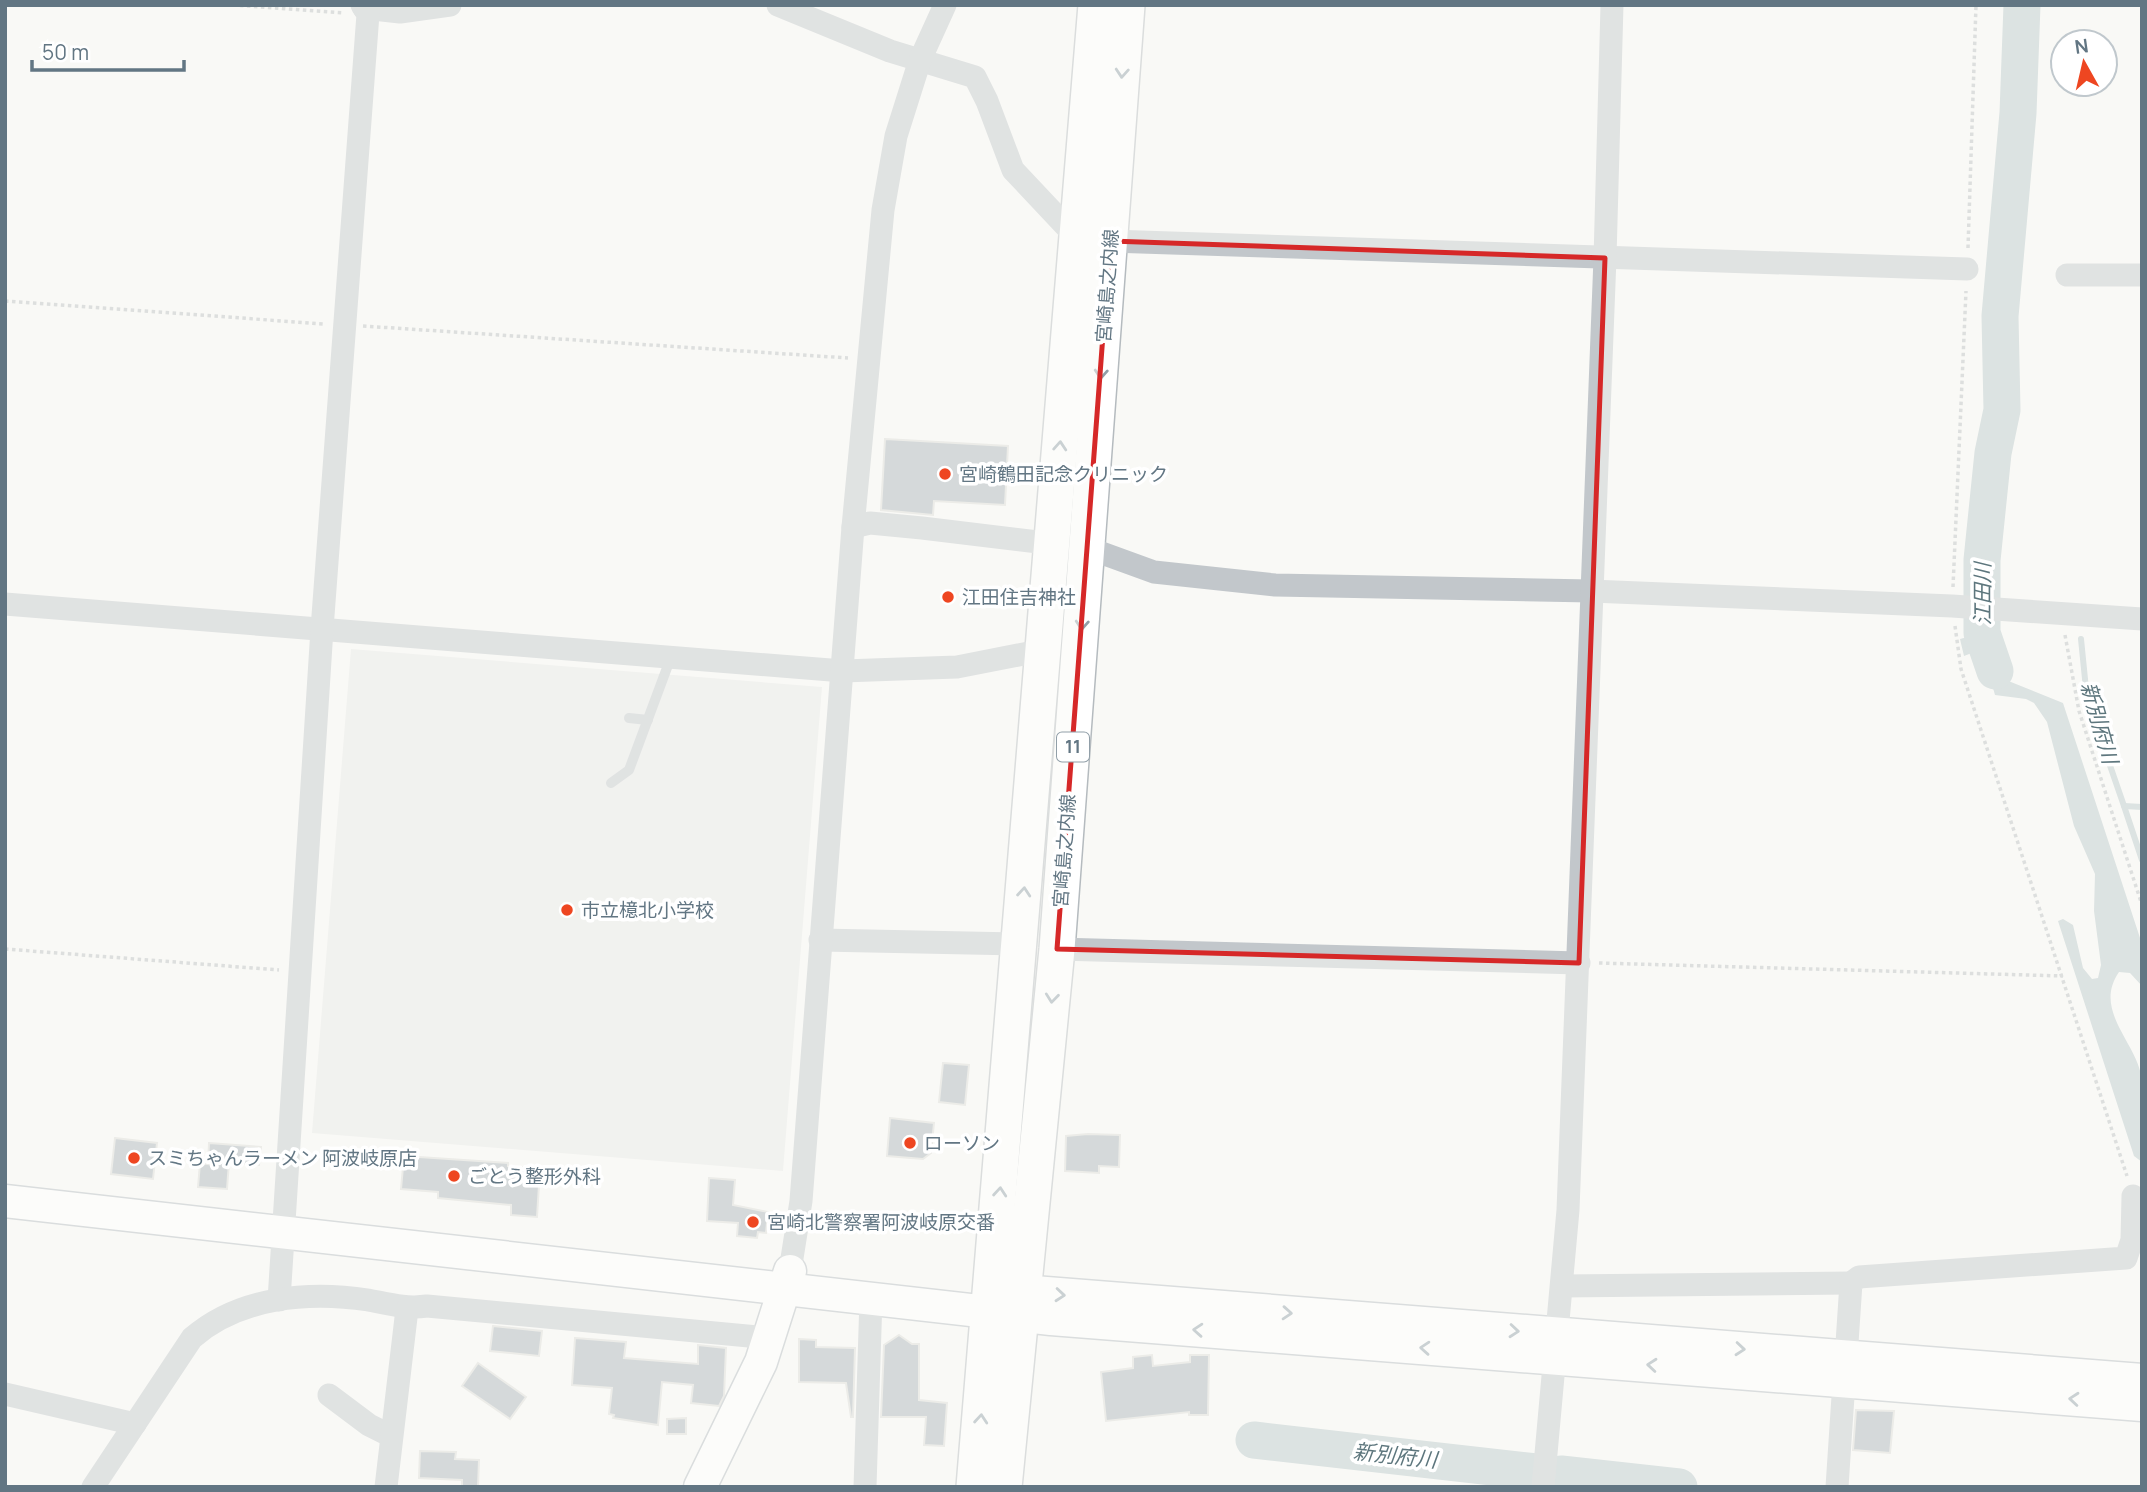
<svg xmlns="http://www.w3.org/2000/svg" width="2147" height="1492" font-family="Manrope,'Noto Sans JP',sans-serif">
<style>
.built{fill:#e7e8e7}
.water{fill:#b8c7ca}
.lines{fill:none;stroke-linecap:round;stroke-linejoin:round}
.stream{stroke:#b8c7ca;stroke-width:6}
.river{stroke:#b8c7ca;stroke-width:37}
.building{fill:#a8b2b8;stroke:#dbdbd8;stroke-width:2}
.secondary-casing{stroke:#b4bbc0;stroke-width:35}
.primary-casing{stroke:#b5bbbf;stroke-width:38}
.path{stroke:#babec1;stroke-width:3.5;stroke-dasharray:3.5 3.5;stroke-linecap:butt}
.lane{stroke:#c2c7cb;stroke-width:10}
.street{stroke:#c2c7cb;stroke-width:23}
.secondary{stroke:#fff;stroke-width:32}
.primary{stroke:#fff;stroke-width:35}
.oneway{stroke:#919fa8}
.marked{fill:none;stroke:#d62828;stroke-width:5;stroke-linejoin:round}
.poi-dot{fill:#ee4621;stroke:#fff;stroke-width:2.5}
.labels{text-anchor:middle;stroke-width:7;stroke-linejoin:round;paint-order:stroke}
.shield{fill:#fff;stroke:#919fa8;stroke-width:2}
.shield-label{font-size:18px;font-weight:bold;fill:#627683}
.street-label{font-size:19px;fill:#627683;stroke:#fff}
.poi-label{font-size:19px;fill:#627683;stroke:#fff;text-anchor:start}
.water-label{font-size:21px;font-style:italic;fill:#5d767d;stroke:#fff}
</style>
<rect width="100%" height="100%" fill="#f9f9f6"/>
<path class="built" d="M 351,649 L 822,687 L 783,1171 L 312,1133 Z"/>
<path class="water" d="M 1974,623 L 1987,624 L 1989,643 L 2001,678 L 2063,703 L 2142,944 L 2142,986 L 2130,973 L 2119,972 C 2092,1011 2138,1043 2142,1080 C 2144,1107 2142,1135 2142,1162 L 2134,1156 L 2058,921 L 2063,919 L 2073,925 L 2083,968 L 2092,979 L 2098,978 L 2101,965 L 2094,911 L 2095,874 L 2074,826 L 2047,722 L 2034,703 L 2026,699 L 1995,695 L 1982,649 L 1964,656 L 1960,639 L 1975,635 Z"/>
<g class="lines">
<g class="stream">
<path d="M 2081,639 L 2087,699 L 2124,806"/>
<path d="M 2142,807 L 2124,806 L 2142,860"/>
</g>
<g class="river">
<path d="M 1995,671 L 1982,633 L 1982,560 L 1993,453 L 2002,410 L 2000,316 L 2018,113 L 2022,5"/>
<path d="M 1254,1440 L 1536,1472"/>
<path d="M 1561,1474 L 1679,1487"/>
</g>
</g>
<g class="building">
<path d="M 885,439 L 1008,446 L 1005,505 L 934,501 L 933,515 L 881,510 Z"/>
<path d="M 943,1063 L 969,1065 L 965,1105 L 939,1102 Z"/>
<path d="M 890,1118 L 934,1123 L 931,1153 L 923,1159 L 887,1156 Z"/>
<path d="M 1088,1134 L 1120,1135 L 1119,1167 L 1099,1166 L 1099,1173 L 1065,1171 L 1066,1136 Z"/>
<path d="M 115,1138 L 157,1143 L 153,1179 L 111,1174 Z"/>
<path d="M 209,1143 L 261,1147 L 259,1165 L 229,1162 L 227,1189 L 198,1187 L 200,1163 L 208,1164 Z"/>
<path d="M 404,1156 L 508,1163 L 508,1166 L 540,1169 L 537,1217 L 511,1215 L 511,1205 L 438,1198 L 438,1192 L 401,1189 Z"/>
<path d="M 709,1178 L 735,1180 L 733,1205 L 768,1212 L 766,1233 L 758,1232 L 757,1238 L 737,1236 L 738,1223 L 707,1221 Z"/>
<path d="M 493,1326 L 542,1331 L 539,1356 L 490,1351 Z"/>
<path d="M 899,1335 L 912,1344 L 919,1344 L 919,1400 L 947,1403 L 944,1446 L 924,1445 L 926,1417 L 881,1417 L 884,1345 Z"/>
<path d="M 575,1338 L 626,1342 L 624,1358 L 698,1364 L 698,1345 L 726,1348 L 724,1396 L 719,1406 L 691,1403 L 693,1385 L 662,1382 L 658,1425 L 613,1418 L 614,1415 L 609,1414 L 612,1388 L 572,1385 Z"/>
<path d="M 799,1339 L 816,1340 L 816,1347 L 855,1348 L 853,1417 L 851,1417 L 846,1383 L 799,1382 Z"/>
<path d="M 1152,1355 L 1153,1366 L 1190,1362 L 1190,1355 L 1209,1355 L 1208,1415 L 1189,1415 L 1189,1412 L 1106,1421 L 1101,1372 L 1133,1368 L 1133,1357 Z"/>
<path d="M 478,1363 L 526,1397 L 510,1419 L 462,1386 Z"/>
<path d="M 1856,1410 L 1894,1411 L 1890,1453 L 1853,1450 Z"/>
<path d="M 686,1418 L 686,1434 L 667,1434 L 667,1419 Z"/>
<path d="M 420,1451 L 456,1452 L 455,1459 L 479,1460 L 478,1487 L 462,1487 L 462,1480 L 419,1478 Z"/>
</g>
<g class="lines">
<g class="secondary-casing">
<g id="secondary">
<path d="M 5,1201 L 1051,1319 L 2142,1405"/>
<path d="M 997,1289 L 2142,1380"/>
<path d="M 700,1487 L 761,1362 L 790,1271"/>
</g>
</g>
<g class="primary-casing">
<g id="primary">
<path d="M 974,1487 L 1096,5"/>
<path d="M 1004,1487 L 1057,949 L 1127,5"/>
</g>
</g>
<g class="path">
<path d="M 233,5 L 343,13"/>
<path d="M 1968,248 L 1976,5"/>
<path d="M 5,301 L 324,324"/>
<path d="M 363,326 L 848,358"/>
<path d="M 1953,587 L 1966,291"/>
<path d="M 1955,626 L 1961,669 L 2127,1176"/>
<path d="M 2065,635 L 2079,711 L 2142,905"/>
<path d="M 5,949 L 279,970"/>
<path d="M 1599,963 L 2063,976"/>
</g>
<g class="lane">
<path d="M 629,718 L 648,720"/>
<path d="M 611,783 L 629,770 L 671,657"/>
</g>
<g class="street">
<path d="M 778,5 L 890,51 L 975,77 L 987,101 L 1013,170 L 1077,238"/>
<path d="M 364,8 L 400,12 L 450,5"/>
<path d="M 1110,241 L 1967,269"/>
<path d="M 2067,275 L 2142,275"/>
<path d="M 853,527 L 870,523 L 922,528 L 1088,548 L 1154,572 L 1275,585 L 1591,591 L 1952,606 L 2142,619"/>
<path d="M 5,604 L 843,671 L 957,667 L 1044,650"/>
<path d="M 820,940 L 1020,944"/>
<path d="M 1057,949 L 1579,963"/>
<path d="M 790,1271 L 801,1201 L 853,527 L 883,210 L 896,136 L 920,60 L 945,5"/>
<path d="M 1563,1286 L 1851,1283"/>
<path d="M 279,1300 L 322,629 L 368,14 L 362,5"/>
<path d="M 1846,1358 L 1851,1283 L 1859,1277 L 2126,1258 L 2132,1240 L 2133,1196"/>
<path d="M 5,1394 L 135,1424"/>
<path d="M 329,1395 L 369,1425 L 391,1436"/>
<path d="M 93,1487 L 192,1338 C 239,1297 308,1291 368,1300 C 389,1304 406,1309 427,1306 L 770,1338"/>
<path d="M 386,1487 L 407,1309"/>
<path d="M 865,1487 L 871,1298"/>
<path d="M 1543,1487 L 1568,1210 L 1605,258 L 1612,5"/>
<path d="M 1837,1487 L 1844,1381"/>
</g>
<use href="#secondary" class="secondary"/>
<use href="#primary" class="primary"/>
</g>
<defs><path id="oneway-chevron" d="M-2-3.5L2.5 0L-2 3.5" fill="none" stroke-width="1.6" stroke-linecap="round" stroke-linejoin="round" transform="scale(1.75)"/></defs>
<g class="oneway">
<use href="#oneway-chevron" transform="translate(1122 73) rotate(94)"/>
<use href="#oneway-chevron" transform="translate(1101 374) rotate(94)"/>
<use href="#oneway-chevron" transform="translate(1060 446) rotate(-86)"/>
<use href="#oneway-chevron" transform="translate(1082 625) rotate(94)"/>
<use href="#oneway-chevron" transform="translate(1024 892) rotate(-85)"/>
<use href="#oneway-chevron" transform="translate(1052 998) rotate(96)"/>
<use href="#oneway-chevron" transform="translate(1000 1192) rotate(-85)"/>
<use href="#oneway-chevron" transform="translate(1060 1295) rotate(5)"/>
<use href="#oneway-chevron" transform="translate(1287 1313) rotate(4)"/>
<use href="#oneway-chevron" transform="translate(1198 1330) rotate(-176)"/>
<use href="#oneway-chevron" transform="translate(1514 1331) rotate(5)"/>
<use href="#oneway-chevron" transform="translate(1425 1348) rotate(-176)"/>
<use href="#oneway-chevron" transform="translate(1740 1349) rotate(5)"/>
<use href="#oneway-chevron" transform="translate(1652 1365) rotate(-175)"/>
<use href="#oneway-chevron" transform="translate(2074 1399) rotate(-175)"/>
<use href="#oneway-chevron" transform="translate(981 1419) rotate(-85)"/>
</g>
<path d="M0 0H2147V1492H0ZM 1110,241 L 1605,258 L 1579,963 L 1057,949 Z" fill="#f9f9f6" fill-opacity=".55" fill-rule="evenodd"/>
<path class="marked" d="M 1110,241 L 1605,258 L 1579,963 L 1057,949 Z"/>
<g class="poi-dot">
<circle cx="945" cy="474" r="7"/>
<circle cx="948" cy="597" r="7"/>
<circle cx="567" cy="910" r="7"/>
<circle cx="910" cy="1143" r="7"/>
<circle cx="134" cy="1158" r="7"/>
<circle cx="454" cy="1176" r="7"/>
<circle cx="753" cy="1222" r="7"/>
</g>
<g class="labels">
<rect class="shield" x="1057" y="732.5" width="32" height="29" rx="5"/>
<g class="shield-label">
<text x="1073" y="753">11</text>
</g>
<g class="street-label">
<text transform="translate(1107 286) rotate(-86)" y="7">宮崎島之内線</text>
<text transform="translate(1064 851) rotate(-86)" y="7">宮崎島之内線</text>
</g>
<g class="poi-label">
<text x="959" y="481">宮崎鶴田記念クリニック</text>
<text x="962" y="604">江田住吉神社</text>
<text x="581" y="917">市立檍北小学校</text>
<text x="924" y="1150">ローソン</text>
<text x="148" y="1165">スミちゃんラーメン 阿波岐原店</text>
<text x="468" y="1183">ごとう整形外科</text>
<text x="767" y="1229">宮崎北警察署阿波岐原交番</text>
</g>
<g class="water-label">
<text transform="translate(1983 594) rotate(-90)" y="7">江田川</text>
<text transform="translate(2099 723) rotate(74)" y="7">新別府川</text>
<text transform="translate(1395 1456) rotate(6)" y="7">新別府川</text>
</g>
</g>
<rect width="2147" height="1492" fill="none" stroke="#627683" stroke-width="14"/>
<g transform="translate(2084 63) rotate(352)"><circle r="33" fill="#ffffff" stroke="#c0c8cd" stroke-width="2"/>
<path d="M0-5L12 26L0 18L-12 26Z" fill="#ee4621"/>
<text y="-10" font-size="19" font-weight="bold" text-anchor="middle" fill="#627683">N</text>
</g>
<path d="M32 60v10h152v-10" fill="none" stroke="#627683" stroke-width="3.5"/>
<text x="42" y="60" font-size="21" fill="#627683" stroke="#ffffff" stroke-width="5" paint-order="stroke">50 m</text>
</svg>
